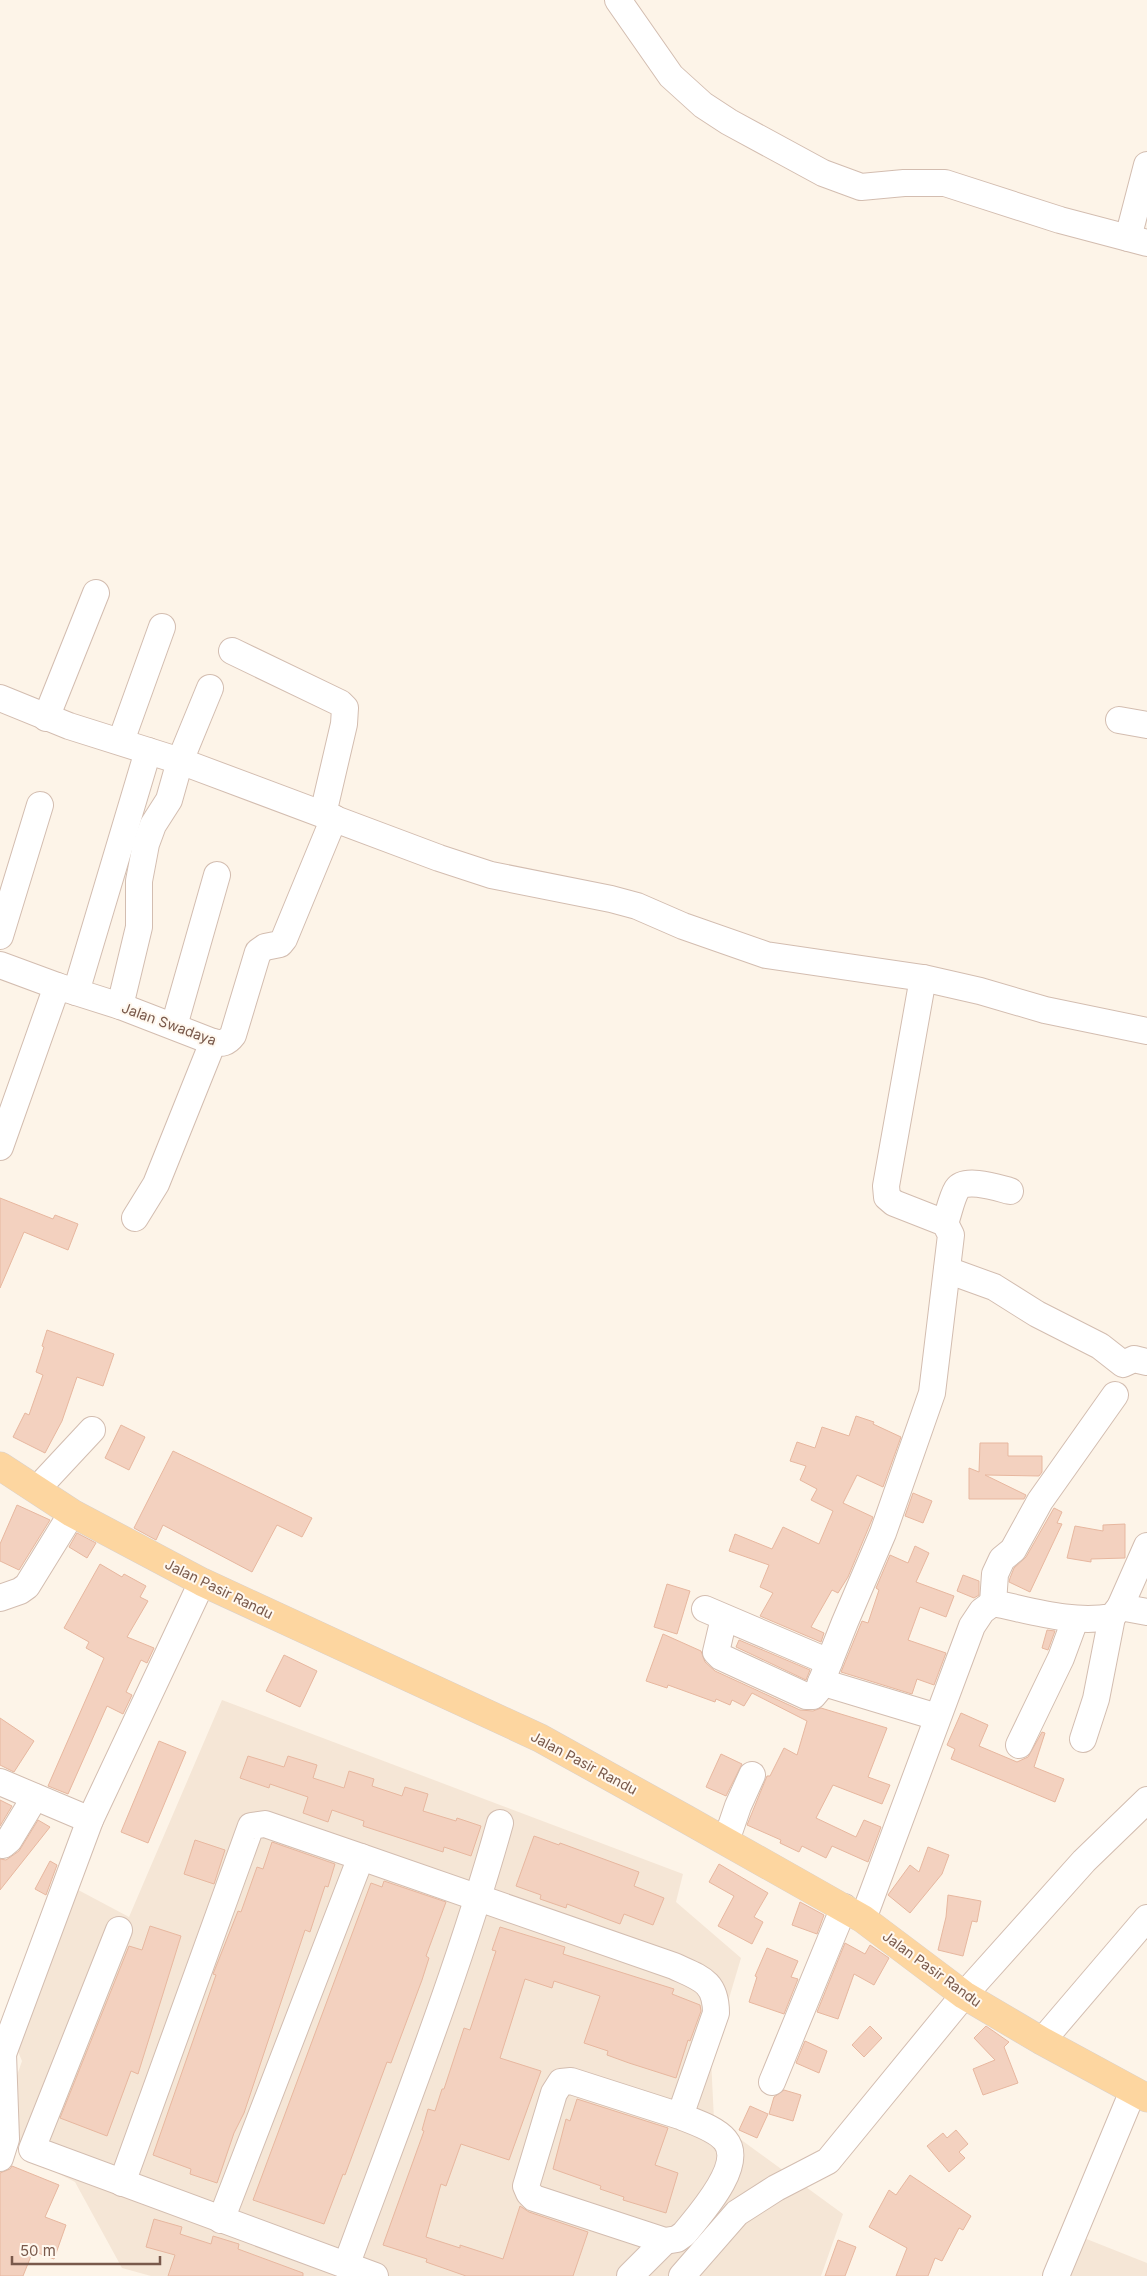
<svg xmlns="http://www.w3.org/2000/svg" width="1147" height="2276" font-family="Inter,sans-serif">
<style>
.residential{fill:#f5e6d6}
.building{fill:#f3d1bf;stroke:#e7b79f}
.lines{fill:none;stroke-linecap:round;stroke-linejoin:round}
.minor-casing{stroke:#d3bdb0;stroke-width:28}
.major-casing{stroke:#d9d1cd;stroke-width:29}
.minor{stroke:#fff;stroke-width:26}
.major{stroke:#fdd6a0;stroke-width:28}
.labels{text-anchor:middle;stroke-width:4;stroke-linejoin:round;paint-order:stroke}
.street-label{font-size:14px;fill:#79594b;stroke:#fff8ef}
</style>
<rect width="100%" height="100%" fill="#fdf4e8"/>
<g class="residential">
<path d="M 222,1700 L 683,1874 L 676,1902 L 741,1958 L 711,2059 L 714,2120 L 843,2214 L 821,2276 L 151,2276 L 122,2268 L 75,2182 L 24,2156 L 5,2110 L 22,2061 L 11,2035 L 67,1884 L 129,1917 Z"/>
<path d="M 1079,2236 L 1147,2263 L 1147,2276 L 1061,2276 Z"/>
</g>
<g class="building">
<path d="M 0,1198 L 53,1219 L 55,1215 L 78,1224 L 68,1250 L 24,1232 L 0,1288 Z"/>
<path d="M 47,1330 L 114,1354 L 103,1386 L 77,1377 L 62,1421 L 45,1453 L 13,1437 L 25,1413 L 29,1415 L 43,1375 L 36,1372 L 44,1347 L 42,1346 Z"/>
<path d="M 856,1416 L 874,1422 L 873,1424 L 901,1437 L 883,1487 L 857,1475 L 843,1503 L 873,1517 L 848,1577 L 838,1593 L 832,1590 L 811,1627 L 824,1633 L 821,1642 L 760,1616 L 773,1593 L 760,1587 L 769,1565 L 729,1551 L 735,1534 L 772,1549 L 783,1527 L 819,1544 L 833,1511 L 811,1500 L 817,1489 L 800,1480 L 806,1466 L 790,1461 L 797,1442 L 815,1448 L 822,1427 L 849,1436 Z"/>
<path d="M 121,1425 L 145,1437 L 129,1470 L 105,1458 Z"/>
<path d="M 980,1443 L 1008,1443 L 1008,1456 L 1042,1456 L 1042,1472 L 1039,1476 L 985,1475 L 1026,1495 L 1024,1499 L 969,1499 L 969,1468 L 979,1472 Z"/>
<path d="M 173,1451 L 312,1518 L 302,1537 L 277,1525 L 252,1572 L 163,1525 L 156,1540 L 134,1528 Z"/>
<path d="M 913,1493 L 932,1501 L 923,1523 L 905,1516 Z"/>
<path d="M 17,1505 L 50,1520 L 19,1570 L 0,1561 L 0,1544 Z"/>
<path d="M 1054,1508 L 1062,1512 L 1057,1523 L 1062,1524 L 1030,1592 L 1009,1582 L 1010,1578 L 1014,1568 L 1026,1557 Z"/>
<path d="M 1125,1524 L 1125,1558 L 1091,1559 L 1091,1562 L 1067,1558 L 1075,1526 L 1103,1531 L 1103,1525 Z"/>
<path d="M 77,1533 L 96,1543 L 87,1558 L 69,1547 Z"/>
<path d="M 915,1546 L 929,1553 L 916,1582 L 954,1596 L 946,1617 L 920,1607 L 908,1640 L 946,1653 L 934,1685 L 917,1679 L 912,1694 L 841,1672 L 862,1621 L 868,1623 L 879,1590 L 876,1588 L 890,1555 L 908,1563 Z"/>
<path d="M 100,1564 L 122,1577 L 124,1574 L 146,1586 L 140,1597 L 148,1601 L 127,1637 L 154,1648 L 147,1663 L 141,1660 L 126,1692 L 132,1695 L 123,1714 L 107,1706 L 68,1794 L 48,1786 L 104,1658 L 86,1648 L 89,1642 L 64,1628 Z"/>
<path d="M 963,1575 L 979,1581 L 979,1595 L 974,1598 L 957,1591 Z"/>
<path d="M 667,1584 L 690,1591 L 677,1634 L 654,1627 Z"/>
<path d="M 1047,1630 L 1055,1631 L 1048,1650 L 1042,1648 Z"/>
<path d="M 663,1634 L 701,1651 L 705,1662 L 715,1671 L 800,1710 L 813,1711 L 821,1708 L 887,1728 L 868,1777 L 890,1785 L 882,1804 L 833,1785 L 816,1818 L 856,1837 L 864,1820 L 881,1827 L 868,1862 L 832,1846 L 826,1858 L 802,1846 L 799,1852 L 780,1843 L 781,1840 L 747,1825 L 767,1776 L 770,1776 L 784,1748 L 797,1755 L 807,1721 L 752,1693 L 744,1706 L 732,1700 L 730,1705 L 716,1699 L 715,1702 L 668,1685 L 667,1688 L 646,1681 Z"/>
<path d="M 739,1640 L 810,1670 L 806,1680 L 736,1647 Z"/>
<path d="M 284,1655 L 317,1671 L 300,1707 L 266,1691 Z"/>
<path d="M 961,1713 L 988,1725 L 979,1746 L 1017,1762 L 1028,1757 L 1042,1732 L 1045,1733 L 1034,1767 L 1064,1779 L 1055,1802 L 951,1759 L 955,1749 L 947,1745 Z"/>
<path d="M 0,1718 L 34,1741 L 14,1772 L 0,1765 Z"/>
<path d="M 159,1741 L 186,1752 L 148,1843 L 121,1832 Z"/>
<path d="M 721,1754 L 742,1764 L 726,1796 L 706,1787 Z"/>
<path d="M 248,1756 L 284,1767 L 288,1756 L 317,1765 L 313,1778 L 344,1788 L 349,1771 L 374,1779 L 372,1786 L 402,1796 L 405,1787 L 428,1794 L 423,1811 L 456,1821 L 457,1818 L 481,1826 L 471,1856 L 444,1847 L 443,1852 L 363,1826 L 364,1821 L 332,1810 L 328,1822 L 303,1813 L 308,1797 L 270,1784 L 269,1788 L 240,1778 Z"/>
<path d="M 0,1800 L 12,1806 L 0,1826 Z"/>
<path d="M 38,1820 L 50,1827 L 0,1890 L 0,1859 L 6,1860 L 19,1851 Z"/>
<path d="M 534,1836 L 559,1845 L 560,1843 L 639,1872 L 634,1886 L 664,1898 L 653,1925 L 624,1914 L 620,1924 L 567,1904 L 566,1908 L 540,1899 L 541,1895 L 516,1886 Z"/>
<path d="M 195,1840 L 225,1850 L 214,1884 L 184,1874 Z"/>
<path d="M 272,1842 L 335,1864 L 328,1887 L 325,1886 L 310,1932 L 305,1930 L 244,2113 L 234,2133 L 217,2183 L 190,2174 L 191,2169 L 153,2155 L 216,1975 L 213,1974 L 221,1954 L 238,1911 L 241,1912 L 257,1867 L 263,1869 Z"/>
<path d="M 928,1847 L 949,1855 L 942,1874 L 910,1913 L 888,1895 L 910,1865 L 919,1872 Z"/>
<path d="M 50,1861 L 57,1865 L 46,1895 L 35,1889 Z"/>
<path d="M 719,1864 L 768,1893 L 754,1917 L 763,1922 L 752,1944 L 718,1926 L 734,1896 L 709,1882 Z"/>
<path d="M 384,1881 L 446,1902 L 426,1956 L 429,1958 L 422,1980 L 391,2063 L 387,2062 L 345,2175 L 343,2174 L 324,2224 L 253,2200 L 371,1883 L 382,1887 Z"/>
<path d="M 948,1895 L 981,1901 L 977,1922 L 972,1921 L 963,1956 L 938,1950 L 946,1917 Z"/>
<path d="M 800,1902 L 824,1915 L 817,1934 L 792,1925 Z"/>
<path d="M 150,1926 L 181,1936 L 138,2074 L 131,2071 L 107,2136 L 60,2118 L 129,1946 L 142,1950 Z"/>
<path d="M 500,1927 L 565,1947 L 563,1954 L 674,1989 L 672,1994 L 700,2005 L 701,2011 L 690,2041 L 688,2040 L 676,2078 L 629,2063 L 607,2055 L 608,2051 L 584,2043 L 600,1996 L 554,1981 L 552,1988 L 525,1979 L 500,2058 L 541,2071 L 509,2160 L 461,2144 L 446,2186 L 441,2184 L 426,2237 L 460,2248 L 460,2245 L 503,2259 L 520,2206 L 529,2212 L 588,2232 L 573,2276 L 466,2276 L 426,2262 L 427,2259 L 383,2245 L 424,2131 L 422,2130 L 428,2109 L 435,2111 L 442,2089 L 444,2089 L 464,2028 L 470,2030 L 496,1951 L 492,1950 Z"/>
<path d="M 845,1943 L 865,1954 L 870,1945 L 889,1958 L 874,1985 L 854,1974 L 838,2019 L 817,2012 Z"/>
<path d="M 767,1948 L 798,1961 L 791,1977 L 798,1979 L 784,2014 L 749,2002 L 757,1977 L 755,1976 Z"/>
<path d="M 870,2026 L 882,2038 L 864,2057 L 852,2045 Z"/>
<path d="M 986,2026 L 1009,2042 L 1004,2047 L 1018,2083 L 983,2095 L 973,2069 L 995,2060 L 974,2038 Z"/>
<path d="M 805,2041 L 827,2051 L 819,2073 L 796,2063 Z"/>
<path d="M 784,2090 L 801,2095 L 793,2121 L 769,2114 L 774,2097 Z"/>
<path d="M 577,2099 L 668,2128 L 655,2165 L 678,2173 L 666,2213 L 623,2200 L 624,2197 L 600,2189 L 601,2186 L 553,2169 L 566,2119 L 570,2121 Z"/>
<path d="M 750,2106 L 768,2114 L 757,2138 L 739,2130 Z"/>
<path d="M 956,2130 L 968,2144 L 959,2152 L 965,2158 L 949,2172 L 927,2146 L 943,2133 L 947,2138 Z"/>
<path d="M 12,2166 L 59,2185 L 45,2217 L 66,2225 L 54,2259 L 33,2251 L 23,2276 L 0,2276 L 0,2173 L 10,2169 Z"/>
<path d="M 910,2175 L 971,2216 L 963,2230 L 959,2228 L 942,2261 L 935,2258 L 928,2276 L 896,2276 L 907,2248 L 869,2227 L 889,2190 L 896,2195 Z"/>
<path d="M 154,2219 L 182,2227 L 180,2234 L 211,2244 L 213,2236 L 239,2244 L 238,2249 L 303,2273 L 303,2276 L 168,2276 L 175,2255 L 146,2247 Z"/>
<path d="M 838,2240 L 856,2247 L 845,2276 L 825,2276 Z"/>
</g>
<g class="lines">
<g class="minor-casing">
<g id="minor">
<path d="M 618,0 L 671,76 L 703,105 L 729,122 L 823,173 L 861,187 L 904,183 L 945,183 L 1060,220 L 1147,243"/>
<path d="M 1128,238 L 1147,165"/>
<path d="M 232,651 L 340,703 L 345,708 L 344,724 L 323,814"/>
<path d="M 0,698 L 69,726 L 180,761 L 439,858 L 491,875 L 611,899 L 637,906 L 683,926 L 766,955 L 923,978 L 980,991 L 1045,1010 L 1147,1031"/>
<path d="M 46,718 L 96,593"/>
<path d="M 1119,720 L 1147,725"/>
<path d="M 121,741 L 162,627"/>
<path d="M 0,936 L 40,805"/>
<path d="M 0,965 L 57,986"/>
<path d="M 76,992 L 148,751"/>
<path d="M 120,1006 L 139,927 L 139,881 L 146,844 L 153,825 L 169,800 L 180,761 L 210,688"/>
<path d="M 174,1026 L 217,875"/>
<path d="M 0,1147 L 57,986 L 120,1006 L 213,1042 C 222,1044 227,1043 233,1035 L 258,952 L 265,947 L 280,944 L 284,939 L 334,818"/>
<path d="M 135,1218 L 156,1184 L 213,1042"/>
<path d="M 945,1223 C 949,1213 951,1199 957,1189 C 965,1177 998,1188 1010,1191"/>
<path d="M 947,1270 L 994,1287 L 1037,1314 L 1100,1346 L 1123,1364 L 1134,1359 L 1147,1362"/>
<path d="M 37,1489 L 92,1430"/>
<path d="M 0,1598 L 20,1591 L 27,1586 L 72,1513"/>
<path d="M 993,1603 L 995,1574 L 1002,1559 L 1013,1550 L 1040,1501 L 1115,1395"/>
<path d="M 1120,1607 L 1147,1612"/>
<path d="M 705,1609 L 829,1662"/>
<path d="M 724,1618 L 716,1652 L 721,1657 L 806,1696 L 813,1696 L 818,1690 L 845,1622 L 883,1533 L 932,1393 L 951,1235 L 945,1223 L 894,1203 L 887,1197 L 886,1186 L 923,978"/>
<path d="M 821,1682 L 937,1717"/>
<path d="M 1083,1739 L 1096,1699 L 1112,1617"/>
<path d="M 1019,1745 L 1061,1658 L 1075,1620"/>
<path d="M 0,1782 L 90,1820"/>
<path d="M 726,1841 L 738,1806 L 752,1775"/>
<path d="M 0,1844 L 3,1845 L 9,1840 L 35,1797"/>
<path d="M 863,1919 L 972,1626 L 982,1611 L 993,1603 C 1033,1611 1072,1624 1112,1617 L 1120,1607 L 1147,1546"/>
<path d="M 119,1930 L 32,2149 L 375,2276"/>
<path d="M 0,2041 L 3,2054 L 6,2139 L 0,2158"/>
<path d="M 1042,2041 L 1147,1918"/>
<path d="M 3,2054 L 90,1820 L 202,1582"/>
<path d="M 772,2082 L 844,1907"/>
<path d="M 122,2183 L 251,1826 L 265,1824 L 361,1857"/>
<path d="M 221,2220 L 361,1857 L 674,1966 C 700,1978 716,1981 716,2013 L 680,2116 L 571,2081 L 561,2082 L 554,2093 L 526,2186 L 529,2193 L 534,2198 L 665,2241 L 677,2239 L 684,2234 C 699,2215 746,2165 725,2140 C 715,2128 694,2122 680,2116"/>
<path d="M 346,2266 C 400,2119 458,1973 500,1823"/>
<path d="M 630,2276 L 665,2241"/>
<path d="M 682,2276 L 737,2213 L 776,2188 L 828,2161 L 964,1995 L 1084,1861 L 1147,1800"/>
<path d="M 1056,2276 L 1133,2091"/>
</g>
</g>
<g class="major-casing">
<path id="major" d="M 0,1466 L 72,1513 L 202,1582 L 540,1738 L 686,1819 L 863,1919 L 964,1995 L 1042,2041 L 1147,2098"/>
</g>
<use href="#minor" class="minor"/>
<use href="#major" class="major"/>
</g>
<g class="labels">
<g class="street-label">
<text transform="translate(169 1024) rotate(20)" y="5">Jalan Swadaya</text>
<text transform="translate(219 1589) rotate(26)" y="5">Jalan Pasir Randu</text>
<text transform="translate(584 1763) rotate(28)" y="5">Jalan Pasir Randu</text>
<text transform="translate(932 1969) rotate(36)" y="5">Jalan Pasir Randu</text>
</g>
</g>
<path d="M12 2256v8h148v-8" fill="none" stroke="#79594b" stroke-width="2.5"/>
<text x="20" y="2256" font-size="15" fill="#79594b" stroke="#fff8ef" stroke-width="4" paint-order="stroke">50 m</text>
</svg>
